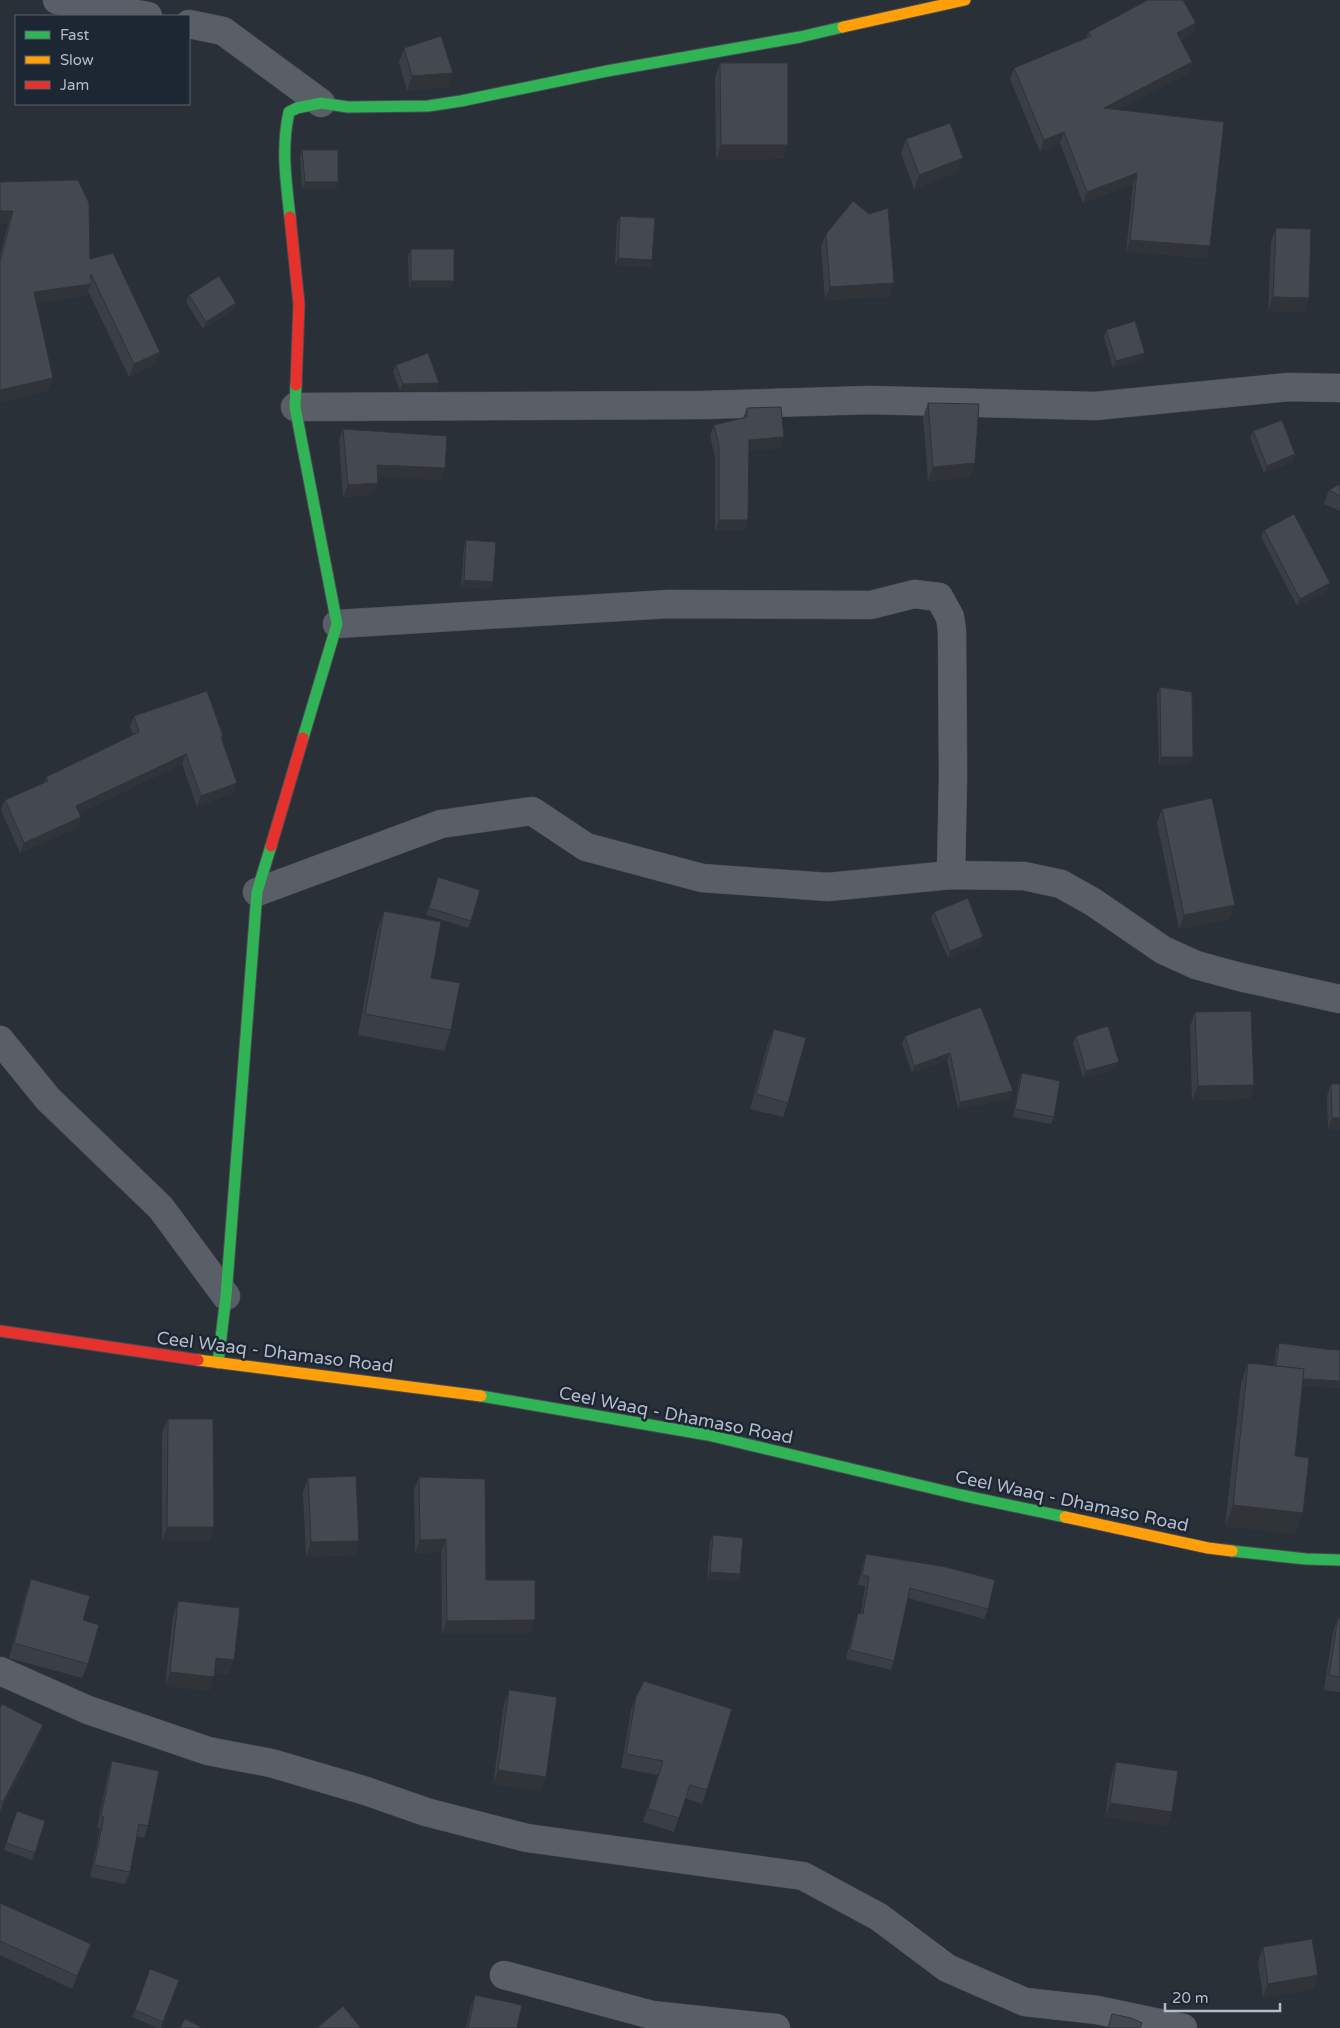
<svg xmlns="http://www.w3.org/2000/svg" width="1340" height="2028" font-family="'Varela Round',sans-serif">
<style>
.lines{fill:none;stroke-linecap:round;stroke-linejoin:round}
.street-casing{stroke:#484c53;stroke-width:29}
.fast-casing{stroke:#484c53;stroke-width:13}
.slow-casing{stroke:#484c53;stroke-width:13}
.jam-casing{stroke:#484c53;stroke-width:13}
.street{stroke:#5a5e66;stroke-width:28}
.fast{stroke:#30b455;stroke-width:11}
.slow{stroke:#ff9f0a;stroke-width:11}
.jam{stroke:#e5322d;stroke-width:11}
.wall{fill:#3a3f45}
.shaded-wall{fill:#303338}
.building{fill:#444950;stroke:#303338}
.labels{text-anchor:middle;stroke-width:5;stroke-linejoin:round;paint-order:stroke}
.street-label{font-size:18px;fill:#b4bcc9;stroke:#1d2633}
</style>
<rect width="100%" height="100%" fill="#2a3038"/>
<g class="lines">
<g class="street-casing">
<g id="street">
<path d="M 57,0 L 148,16"/>
<path d="M 189,24 L 223,31 L 321,103"/>
<path d="M 295,407 L 703,405 L 871,400 L 1095,406 L 1289,387 L 1340,388"/>
<path d="M 337,624 L 669,604 L 871,605 L 914,594 L 939,597 L 950,617 L 952,630 L 953,776 L 951,875"/>
<path d="M 257,892 L 441,824 L 532,811 L 586,847 L 702,878 L 828,887 L 951,875 L 1024,876 L 1061,884 L 1093,902 L 1163,950 L 1196,965 L 1240,977 L 1340,999"/>
<path d="M 0,1040 L 48,1099 L 161,1208 L 226,1296"/>
<path d="M 0,1671 L 88,1710 L 208,1751 L 271,1763 L 366,1791 L 426,1812 L 527,1838 L 803,1876 L 879,1917 L 947,1968 L 1025,2002 L 1097,2010 L 1183,2028"/>
<path d="M 504,1975 L 652,2015 L 776,2028"/>
</g>
</g>
<g class="fast-casing">
<g id="fast">
<path d="M 290,217 C 286,181 281,148 289,112 L 297,108 L 321,103 L 348,107 L 428,106 L 461,101 L 607,71 L 800,37 L 843,27"/>
<path d="M 296,385 L 295,407 L 337,624 L 303,738"/>
<path d="M 218,1363 L 226,1296 L 257,892 L 271,846"/>
<path d="M 481,1396 L 708,1435 L 961,1495 L 1065,1517"/>
<path d="M 1232,1551 L 1306,1559 L 1340,1560"/>
</g>
</g>
<g class="slow-casing">
<g id="slow">
<path d="M 843,27 L 965,0"/>
<path d="M 198,1360 L 481,1396"/>
<path d="M 1065,1517 L 1208,1548 L 1232,1551"/>
</g>
</g>
<g class="jam-casing">
<g id="jam">
<path d="M 290,217 L 299,304 L 296,385"/>
<path d="M 271,846 L 303,738"/>
<path d="M 0,1331 L 198,1360"/>
</g>
</g>
<use href="#street" class="street"/>
<use href="#fast" class="fast"/>
<use href="#slow" class="slow"/>
<use href="#jam" class="jam"/>
</g>
<g class="wall">
<path d="M 1088,32 L 1192,35 L 1181,40 L 1192,62 L 1188,74 L 1119,109 L 1206,258 L 1126,252 L 1133,184 L 1083,203 L 1060,143 L 1040,152 L 1010,79 L 1014,68 L 1086,38 Z"/>
<path d="M 404,48 L 448,87 L 407,91 L 399,62 Z"/>
<path d="M 720,63 L 788,145 L 783,159 L 716,160 L 715,77 Z"/>
<path d="M 906,139 L 957,173 L 914,189 L 901,153 Z"/>
<path d="M 302,150 L 338,182 L 336,189 L 302,189 L 300,157 Z"/>
<path d="M 0,182 L 90,259 L 160,352 L 155,365 L 129,377 L 88,291 L 86,296 L 36,303 L 48,391 L 0,402 L 0,256 L 8,224 L 0,224 Z"/>
<path d="M 620,216 L 652,260 L 650,267 L 615,266 L 617,224 Z"/>
<path d="M 1276,228 L 1309,298 L 1304,312 L 1268,311 L 1271,242 Z"/>
<path d="M 826,234 L 894,283 L 889,297 L 825,300 L 821,247 Z"/>
<path d="M 411,249 L 451,288 L 409,288 L 408,256 Z"/>
<path d="M 189,295 L 236,303 L 233,310 L 203,329 L 186,302 Z"/>
<path d="M 1106,330 L 1142,360 L 1113,368 L 1104,337 Z"/>
<path d="M 396,365 L 439,383 L 436,391 L 400,391 L 393,372 Z"/>
<path d="M 928,403 L 970,477 L 928,481 L 923,417 Z"/>
<path d="M 747,408 L 784,437 L 780,448 L 749,450 L 748,520 L 744,531 L 715,531 L 715,457 L 710,436 L 714,425 L 743,418 Z"/>
<path d="M 343,429 L 441,480 L 378,477 L 374,495 L 343,497 L 339,440 Z"/>
<path d="M 1253,431 L 1295,454 L 1293,462 L 1264,473 L 1250,438 Z"/>
<path d="M 1340,484 L 1340,511 L 1324,504 L 1329,490 Z"/>
<path d="M 1264,530 L 1330,583 L 1327,591 L 1297,606 L 1261,537 Z"/>
<path d="M 466,540 L 493,582 L 491,589 L 461,587 L 464,548 Z"/>
<path d="M 1160,687 L 1190,764 L 1159,765 L 1157,694 Z"/>
<path d="M 134,716 L 223,736 L 222,741 L 233,793 L 197,807 L 182,764 L 79,813 L 81,817 L 78,827 L 20,853 L 1,810 L 5,800 L 44,783 L 46,777 L 133,735 L 130,726 Z"/>
<path d="M 1162,809 L 1230,919 L 1179,929 L 1157,823 Z"/>
<path d="M 438,877 L 471,921 L 468,928 L 426,915 Z"/>
<path d="M 384,911 L 431,978 L 451,1030 L 444,1051 L 358,1035 L 377,932 Z"/>
<path d="M 934,912 L 981,944 L 948,958 L 931,919 Z"/>
<path d="M 981,1007 L 1010,1099 L 958,1109 L 947,1060 L 912,1073 L 902,1044 L 905,1036 Z"/>
<path d="M 1195,1012 L 1254,1085 L 1249,1099 L 1192,1100 L 1190,1027 Z"/>
<path d="M 774,1029 L 788,1103 L 783,1117 L 750,1109 L 768,1043 Z"/>
<path d="M 1076,1036 L 1116,1069 L 1083,1078 L 1073,1043 Z"/>
<path d="M 1022,1073 L 1054,1117 L 1051,1124 L 1013,1117 L 1019,1080 Z"/>
<path d="M 1331,1084 L 1340,1084 L 1340,1129 L 1328,1129 L 1327,1096 Z"/>
<path d="M 1279,1343 L 1325,1349 L 1340,1350 L 1340,1388 L 1302,1386 L 1295,1456 L 1303,1513 L 1295,1534 L 1225,1526 L 1241,1383 L 1248,1363 L 1274,1366 L 1276,1350 Z"/>
<path d="M 168,1419 L 214,1527 L 209,1541 L 162,1541 L 162,1433 Z"/>
<path d="M 419,1477 L 486,1580 L 530,1634 L 442,1634 L 441,1552 L 415,1553 L 414,1490 Z"/>
<path d="M 308,1478 L 359,1541 L 354,1555 L 306,1557 L 303,1492 Z"/>
<path d="M 713,1535 L 740,1574 L 738,1581 L 707,1579 L 710,1542 Z"/>
<path d="M 866,1554 L 988,1609 L 984,1619 L 908,1598 L 894,1661 L 891,1670 L 846,1659 L 855,1623 L 858,1613 L 861,1614 L 865,1586 L 858,1585 L 863,1564 Z"/>
<path d="M 31,1579 L 83,1620 L 88,1664 L 82,1678 L 9,1658 L 26,1593 Z"/>
<path d="M 178,1601 L 229,1674 L 214,1673 L 209,1691 L 165,1686 L 173,1616 Z"/>
<path d="M 1338,1618 L 1340,1618 L 1340,1692 L 1324,1690 L 1333,1632 Z"/>
<path d="M 509,1690 L 541,1791 L 493,1784 L 504,1704 Z"/>
<path d="M 636,1697 L 707,1790 L 702,1804 L 685,1798 L 674,1832 L 643,1822 L 658,1775 L 621,1768 L 631,1710 Z"/>
<path d="M 0,1708 L 38,1739 L 0,1812 Z"/>
<path d="M 112,1761 L 148,1826 L 144,1838 L 137,1836 L 130,1872 L 125,1884 L 90,1877 L 100,1829 L 97,1828 L 108,1773 Z"/>
<path d="M 1116,1762 L 1172,1812 L 1167,1826 L 1105,1817 L 1111,1776 Z"/>
<path d="M 17,1811 L 45,1821 L 32,1860 L 4,1850 Z"/>
<path d="M 0,1903 L 87,1956 L 72,1989 L 0,1955 Z"/>
<path d="M 1263,1947 L 1318,1975 L 1313,1989 L 1263,1998 L 1258,1962 Z"/>
<path d="M 179,1980 L 161,2028 L 158,2028 L 132,2017 L 135,2010 Z"/>
<path d="M 475,1995 L 517,2028 L 466,2028 L 470,2009 Z"/>
</g>
<g class="shaded-wall">
<path d="M 1196,23 L 1192,35 L 1173,44 L 1177,33 Z"/>
<path d="M 1192,62 L 1188,74 L 1100,119 L 1104,108 Z"/>
<path d="M 453,73 L 448,87 L 407,91 L 412,76 Z"/>
<path d="M 1064,132 L 1060,143 L 1040,152 L 1044,140 Z"/>
<path d="M 721,145 L 788,145 L 783,159 L 716,160 Z"/>
<path d="M 963,158 L 957,173 L 914,189 L 919,175 Z"/>
<path d="M 1137,173 L 1133,184 L 1083,203 L 1087,192 Z"/>
<path d="M 305,182 L 338,182 L 336,189 L 302,189 Z"/>
<path d="M 0,211 L 13,211 L 8,224 L 0,224 Z"/>
<path d="M 1130,240 L 1210,246 L 1206,258 L 1126,252 Z"/>
<path d="M 618,258 L 652,260 L 650,267 L 615,266 Z"/>
<path d="M 411,281 L 454,281 L 451,288 L 409,288 Z"/>
<path d="M 894,283 L 889,297 L 825,300 L 830,287 Z"/>
<path d="M 91,284 L 86,296 L 29,304 L 34,292 Z"/>
<path d="M 1273,297 L 1309,298 L 1304,312 L 1268,311 Z"/>
<path d="M 236,303 L 233,310 L 203,329 L 206,322 Z"/>
<path d="M 160,352 L 155,365 L 129,377 L 134,364 Z"/>
<path d="M 1145,353 L 1142,360 L 1113,368 L 1116,361 Z"/>
<path d="M 53,378 L 48,391 L 0,402 L 0,390 Z"/>
<path d="M 439,383 L 436,391 L 400,391 L 403,384 Z"/>
<path d="M 784,437 L 780,448 L 745,451 L 749,440 Z"/>
<path d="M 1295,454 L 1293,462 L 1264,473 L 1267,466 Z"/>
<path d="M 975,463 L 970,477 L 928,481 L 933,467 Z"/>
<path d="M 377,465 L 445,468 L 441,480 L 372,477 Z"/>
<path d="M 378,483 L 374,495 L 343,497 L 348,485 Z"/>
<path d="M 719,520 L 748,520 L 744,531 L 715,531 Z"/>
<path d="M 464,580 L 493,582 L 491,589 L 461,587 Z"/>
<path d="M 1330,583 L 1327,591 L 1297,606 L 1300,599 Z"/>
<path d="M 186,754 L 182,764 L 72,816 L 76,806 Z"/>
<path d="M 1161,757 L 1193,757 L 1190,764 L 1159,765 Z"/>
<path d="M 237,783 L 233,793 L 197,807 L 201,796 Z"/>
<path d="M 81,817 L 78,827 L 20,853 L 24,843 Z"/>
<path d="M 1235,905 L 1230,919 L 1179,929 L 1184,915 Z"/>
<path d="M 983,937 L 981,944 L 948,958 L 950,951 Z"/>
<path d="M 950,1053 L 947,1060 L 912,1073 L 914,1066 Z"/>
<path d="M 1119,1062 L 1116,1069 L 1083,1078 L 1086,1071 Z"/>
<path d="M 1254,1085 L 1249,1099 L 1192,1100 L 1198,1086 Z"/>
<path d="M 1013,1091 L 1010,1099 L 958,1109 L 960,1102 Z"/>
<path d="M 1332,1118 L 1340,1118 L 1340,1129 L 1328,1129 Z"/>
<path d="M 1274,1378 L 1340,1381 L 1340,1388 L 1272,1385 Z"/>
<path d="M 1233,1505 L 1303,1513 L 1295,1534 L 1225,1526 Z"/>
<path d="M 167,1527 L 214,1527 L 209,1541 L 162,1541 Z"/>
<path d="M 446,1539 L 441,1552 L 415,1553 L 420,1540 Z"/>
<path d="M 359,1541 L 354,1555 L 306,1557 L 311,1542 Z"/>
<path d="M 710,1572 L 740,1574 L 738,1581 L 707,1579 Z"/>
<path d="M 535,1620 L 530,1634 L 442,1634 L 447,1621 Z"/>
<path d="M 216,1658 L 234,1660 L 229,1674 L 211,1672 Z"/>
<path d="M 170,1672 L 214,1677 L 209,1691 L 165,1686 Z"/>
<path d="M 43,1725 L 38,1739 L 0,1812 L 3,1802 Z"/>
<path d="M 498,1770 L 546,1777 L 541,1791 L 493,1784 Z"/>
<path d="M 1110,1803 L 1172,1812 L 1167,1826 L 1105,1817 Z"/>
<path d="M 91,1944 L 87,1956 L 72,1989 L 77,1976 Z"/>
<path d="M 1318,1975 L 1313,1989 L 1263,1998 L 1268,1984 Z"/>
</g>
<g class="building">
<path d="M 1148,0 L 1183,0 L 1196,23 L 1177,33 L 1192,62 L 1104,108 L 1224,122 L 1210,246 L 1130,240 L 1137,173 L 1087,192 L 1064,132 L 1044,140 L 1014,68 L 1091,36 L 1088,32 Z"/>
<path d="M 441,36 L 453,73 L 412,76 L 404,48 Z"/>
<path d="M 720,63 L 788,63 L 788,145 L 721,145 Z"/>
<path d="M 950,123 L 963,158 L 919,175 L 906,139 Z"/>
<path d="M 302,150 L 338,150 L 338,182 L 305,182 Z"/>
<path d="M 78,180 L 89,203 L 90,259 L 113,253 L 160,352 L 134,364 L 91,274 L 91,284 L 34,292 L 53,378 L 0,390 L 0,262 L 13,211 L 0,211 L 0,182 Z"/>
<path d="M 853,201 L 869,214 L 888,208 L 894,283 L 830,287 L 826,234 Z"/>
<path d="M 620,216 L 655,218 L 652,260 L 618,258 Z"/>
<path d="M 1276,228 L 1311,229 L 1309,298 L 1273,297 Z"/>
<rect x="411" y="249" width="43" height="32"/>
<path d="M 219,276 L 236,303 L 206,322 L 189,295 Z"/>
<path d="M 1135,321 L 1145,353 L 1116,361 L 1106,330 Z"/>
<path d="M 428,353 L 439,383 L 403,384 L 396,365 Z"/>
<path d="M 928,403 L 979,404 L 975,463 L 933,467 Z"/>
<path d="M 781,407 L 784,437 L 749,440 L 748,520 L 719,520 L 719,446 L 714,425 L 747,417 L 747,408 Z"/>
<path d="M 1282,420 L 1295,454 L 1267,466 L 1253,431 Z"/>
<path d="M 343,429 L 447,436 L 445,468 L 377,465 L 378,483 L 348,485 Z"/>
<path d="M 1340,484 L 1340,496 L 1329,490 Z"/>
<path d="M 1294,514 L 1330,583 L 1300,599 L 1264,530 Z"/>
<path d="M 466,540 L 496,542 L 493,582 L 464,580 Z"/>
<path d="M 1160,687 L 1192,692 L 1193,757 L 1161,757 Z"/>
<path d="M 207,691 L 223,736 L 221,737 L 237,783 L 201,796 L 186,754 L 76,806 L 81,817 L 24,843 L 5,800 L 48,781 L 46,777 L 139,732 L 134,716 Z"/>
<path d="M 1212,798 L 1235,905 L 1184,915 L 1162,809 Z"/>
<path d="M 438,877 L 480,890 L 471,921 L 429,908 Z"/>
<path d="M 968,898 L 983,937 L 950,951 L 934,912 Z"/>
<path d="M 384,911 L 441,922 L 431,978 L 460,983 L 451,1030 L 365,1014 Z"/>
<path d="M 981,1007 L 1013,1091 L 960,1102 L 950,1053 L 914,1066 L 905,1036 Z"/>
<path d="M 1251,1011 L 1254,1085 L 1198,1086 L 1195,1012 Z"/>
<path d="M 1108,1026 L 1119,1062 L 1086,1071 L 1076,1036 Z"/>
<path d="M 774,1029 L 806,1038 L 788,1103 L 756,1094 Z"/>
<path d="M 1022,1073 L 1060,1081 L 1054,1117 L 1015,1109 Z"/>
<path d="M 1331,1084 L 1340,1084 L 1340,1118 L 1332,1118 Z"/>
<path d="M 1279,1343 L 1325,1349 L 1340,1350 L 1340,1381 L 1302,1379 L 1304,1369 L 1276,1366 Z"/>
<path d="M 1248,1363 L 1304,1369 L 1295,1456 L 1309,1458 L 1303,1513 L 1233,1505 Z"/>
<path d="M 168,1419 L 213,1419 L 214,1527 L 167,1527 Z"/>
<path d="M 356,1476 L 359,1541 L 311,1542 L 308,1478 Z"/>
<path d="M 419,1477 L 485,1479 L 486,1580 L 535,1580 L 535,1620 L 447,1621 L 446,1539 L 420,1540 Z"/>
<path d="M 713,1535 L 743,1538 L 740,1574 L 710,1572 Z"/>
<path d="M 866,1554 L 946,1567 L 995,1580 L 988,1609 L 910,1588 L 894,1661 L 850,1650 L 858,1613 L 863,1614 L 869,1577 L 862,1575 Z"/>
<path d="M 31,1579 L 90,1596 L 83,1620 L 99,1625 L 88,1664 L 14,1643 Z"/>
<path d="M 178,1601 L 240,1608 L 234,1660 L 216,1658 L 214,1677 L 170,1672 Z"/>
<path d="M 1338,1618 L 1340,1618 L 1340,1677 L 1329,1675 Z"/>
<path d="M 644,1681 L 732,1709 L 707,1790 L 690,1785 L 679,1818 L 648,1809 L 663,1761 L 626,1754 L 636,1697 Z"/>
<path d="M 509,1690 L 557,1697 L 546,1777 L 498,1770 Z"/>
<path d="M 2,1704 L 43,1725 L 3,1802 L 0,1800 L 0,1708 Z"/>
<path d="M 112,1761 L 159,1771 L 148,1826 L 139,1824 L 130,1872 L 94,1865 L 104,1817 L 101,1816 Z"/>
<path d="M 1116,1762 L 1178,1771 L 1172,1812 L 1110,1803 Z"/>
<path d="M 17,1811 L 45,1821 L 35,1853 L 6,1843 Z"/>
<path d="M 0,1903 L 91,1944 L 77,1976 L 0,1941 Z"/>
<path d="M 1312,1939 L 1318,1975 L 1268,1984 L 1263,1947 Z"/>
<path d="M 150,1969 L 179,1980 L 163,2022 L 135,2010 Z"/>
<path d="M 475,1995 L 522,2005 L 517,2028 L 468,2028 Z"/>
<path d="M 343,2006 L 361,2028 L 317,2028 Z"/>
<path d="M 1112,2014 L 1131,2018 L 1142,2023 L 1140,2028 L 1108,2028 Z"/>
<path d="M 185,2019 L 203,2028 L 180,2028 Z"/>
</g>
<g class="labels">
<g class="street-label">
<text transform="translate(275 1352) rotate(7)" y="6">Ceel Waaq - Dhamaso Road</text>
<text transform="translate(676 1415) rotate(11)" y="6">Ceel Waaq - Dhamaso Road</text>
<text transform="translate(1072 1501) rotate(12)" y="6">Ceel Waaq - Dhamaso Road</text>
</g>
</g>
<rect x="15" y="15" width="175" height="90" fill="#1d2633" stroke="#59626f"/>
<rect x="25" y="31" width="25" height="8" fill="#30b455" stroke="#59626f"/>
<text x="60" y="40" font-size="15" fill="#b4bcc9">Fast</text>
<rect x="25" y="56" width="25" height="8" fill="#ff9f0a" stroke="#59626f"/>
<text x="60" y="65" font-size="15" fill="#b4bcc9">Slow</text>
<rect x="25" y="81" width="25" height="8" fill="#e5322d" stroke="#59626f"/>
<text x="60" y="90" font-size="15" fill="#b4bcc9">Jam</text>
<path d="M1165 2003v8h115v-8" fill="none" stroke="#b4bcc9" stroke-width="2.5"/>
<text x="1172" y="2003" font-size="15" fill="#b4bcc9" stroke="#1d2633" stroke-width="4" paint-order="stroke">20 m</text>
</svg>
